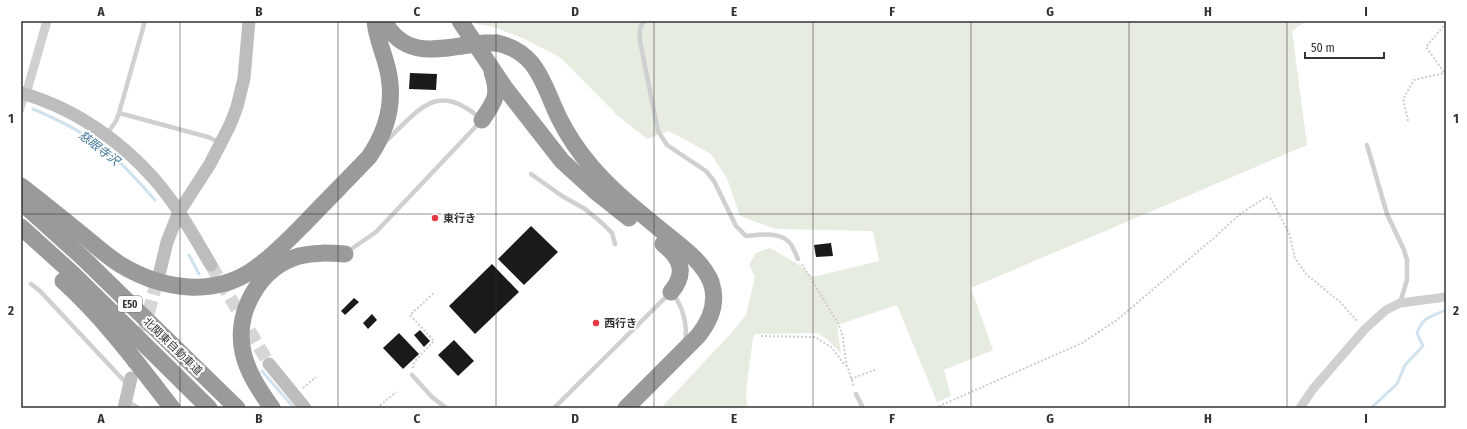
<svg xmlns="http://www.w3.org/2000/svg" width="1467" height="429" font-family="'Fira Sans Condensed','Noto Sans JP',sans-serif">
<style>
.green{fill:#e6ecdf}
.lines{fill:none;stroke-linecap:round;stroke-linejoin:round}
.stream{stroke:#cfe2ee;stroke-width:3}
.building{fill:#1a1a1a}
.secondary-tunnel{stroke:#d6d6d6;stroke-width:13;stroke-dasharray:13 6;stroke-linecap:butt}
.path{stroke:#cdcdcd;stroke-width:2;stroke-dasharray:2 2;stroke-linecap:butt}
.lane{stroke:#d0d0d0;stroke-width:4.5}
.street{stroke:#d0d0d0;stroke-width:9}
.secondary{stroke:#bdbdbd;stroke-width:13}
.highway{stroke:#9a9a9a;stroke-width:17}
.highway-bridge{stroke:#9a9a9a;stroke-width:17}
.grid{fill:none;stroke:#333;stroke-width:1;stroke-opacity:0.55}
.poi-dot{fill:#e63946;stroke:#fff;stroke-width:1.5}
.labels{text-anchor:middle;stroke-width:4;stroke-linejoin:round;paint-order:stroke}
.shield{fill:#fff;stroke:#707070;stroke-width:1}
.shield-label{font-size:10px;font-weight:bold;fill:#333}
.poi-label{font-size:11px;font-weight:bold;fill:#333;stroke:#fff;text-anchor:start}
.street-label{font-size:11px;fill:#333;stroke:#fff}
.water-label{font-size:12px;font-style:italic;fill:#3f7597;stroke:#fff}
.neatline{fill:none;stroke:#333;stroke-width:1.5}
.grid-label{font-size:13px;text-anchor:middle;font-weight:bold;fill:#333}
</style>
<rect width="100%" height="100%" fill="#fff"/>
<path class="green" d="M 473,21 L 1306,21 L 1292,31 L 1307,145 L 971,288 L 993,350 L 944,370 L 951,396 L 937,402 L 897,305 L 837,325 L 841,354 L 829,341 L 818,333 L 755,334 L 753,338 L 746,391 L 747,408 L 661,408 L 734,330 L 746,315 L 755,277 L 749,265 L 756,253 L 770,248 L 801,266 L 813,277 L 879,261 L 873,231 L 776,229 L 740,216 L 727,178 L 711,154 L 669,131 L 647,139 L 616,114 L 561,58 L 523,38 L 491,26 L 475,24 Z"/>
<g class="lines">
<g class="stream">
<path d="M 33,109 C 54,118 76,128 95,142 C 118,158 137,180 155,200"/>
<path d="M 189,255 L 199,274"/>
<path d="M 262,371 L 294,408"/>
<path d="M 1371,408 L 1397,384 L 1405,365 L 1423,346 L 1417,333 C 1424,316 1430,317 1446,310"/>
</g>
</g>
<g class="building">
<path d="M 410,73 L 437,74 L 436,90 L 409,89 Z"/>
<path d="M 531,226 L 558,252 L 524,285 L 498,259 Z"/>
<path d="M 831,243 L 833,256 L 816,257 L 814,245 Z"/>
<path d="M 492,264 L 519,292 L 475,334 L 449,306 Z"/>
<path d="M 354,298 L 359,302 L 345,315 L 341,311 Z"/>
<path d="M 372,314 L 377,320 L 368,329 L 363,323 Z"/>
<path d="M 420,330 L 430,341 L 424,347 L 414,335 Z"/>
<path d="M 399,333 L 419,354 L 403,369 L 383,348 Z"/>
<path d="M 454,340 L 474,361 L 458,376 L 438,355 Z"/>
</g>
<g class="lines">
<g class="secondary-tunnel">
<path d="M 211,265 L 269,364"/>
<path d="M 134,368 L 159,273"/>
</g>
<g class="path">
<path d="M 1446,23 L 1426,47 L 1446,75"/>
<path d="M 1408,121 L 1403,99 L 1414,80 L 1444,73"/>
<path d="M 802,264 L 838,323 L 843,337 L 846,362 L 854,387"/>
<path d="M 761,336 L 815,337 L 831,347 L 839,357 L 842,362 L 846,366"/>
<path d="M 413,368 L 415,361 L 434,341 L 410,315 L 435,292"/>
<path d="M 851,379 L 877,369"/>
<path d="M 303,388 L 316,377"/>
<path d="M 377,408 L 396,392"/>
<path d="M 935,408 L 1082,343 L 1117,320 L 1215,237 L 1240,214 L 1266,197 L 1271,199 L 1289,233 L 1295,258 L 1306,274 L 1340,302 L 1358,322"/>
</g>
<g class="lane">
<path d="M 645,21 C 638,26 640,34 640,41 L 658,131 L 667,145 L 706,171 L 714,181 L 736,226 L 746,236 C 758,235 779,231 789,242 C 793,246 795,253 798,259"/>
<path d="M 21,112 L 26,96"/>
<path d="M 119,113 L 208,137 L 219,142"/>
<path d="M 107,134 L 116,121 L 119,113 L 145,21"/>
<path d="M 1367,145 L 1387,214 L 1404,250 L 1407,260 L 1407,280 L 1400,303"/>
<path d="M 531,174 L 562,196 L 585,209 L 602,223 L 612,233 L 615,244"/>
<path d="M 347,252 L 376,232 L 482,120 C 437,79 419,110 385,142"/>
<path d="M 31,284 L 40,291 L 128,385"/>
<path d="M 673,294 C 683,307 688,326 685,342"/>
<path d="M 412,375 L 432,397 L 446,408"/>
<path d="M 856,394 L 863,408"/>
<path d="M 127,401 L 138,408"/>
<path d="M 554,408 L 668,295"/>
</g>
<g class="street">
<path d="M 26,94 L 47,21"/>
<path d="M 1300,408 L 1313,389 L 1365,329 L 1386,310 L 1400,303 L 1446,297"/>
</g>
<g class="secondary">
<path d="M 21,93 C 82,110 137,152 173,203 C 187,223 199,245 211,265"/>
<path d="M 160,271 L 167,242 L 179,212 L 210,164 L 230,125 L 237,107 L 244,78 L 249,21"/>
<path d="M 269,364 L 305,408"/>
<path d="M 124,408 L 131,378"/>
</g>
<g class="highway">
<path d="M 384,21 C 402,54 429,51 461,46"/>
<path d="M 460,21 L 505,88 L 562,161 L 595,191 L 629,218"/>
<path d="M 497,43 C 538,52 543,85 559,118 C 568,136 579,152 591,166 C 612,191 637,210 661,230 C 679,245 702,260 711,282 C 718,302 711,320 698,336 L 626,408"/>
<path d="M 482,120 C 495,101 500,95 492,72"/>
<path d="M 21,186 C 43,203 64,220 85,237 C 97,247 108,257 121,265 C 163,290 216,298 257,267 C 275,254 290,238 306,222 C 327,200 348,179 369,157 C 389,128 396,97 386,63 C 382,49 376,35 375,21"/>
<path d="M 21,202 L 82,257 L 237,408"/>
<path d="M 21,227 L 73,274 L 209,408"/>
<path d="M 663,244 C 681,258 687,273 671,292"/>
<path d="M 63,281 C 104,318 138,364 172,408"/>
<path d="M 272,408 C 260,391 247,372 243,352 C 234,312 260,267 299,256 C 315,252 329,253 345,254"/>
</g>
<path class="highway-bridge" d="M 461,46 L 485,43 L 497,43"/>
</g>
<path class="grid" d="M 180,21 L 180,408M 338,21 L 338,408M 496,21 L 496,408M 654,21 L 654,408M 813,21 L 813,408M 971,21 L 971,408M 1129,21 L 1129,408M 1287,21 L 1287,408M 21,214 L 1446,214"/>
<g class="poi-dot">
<circle cx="435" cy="218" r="4"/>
<circle cx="596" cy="323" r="4"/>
</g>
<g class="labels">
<rect class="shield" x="118" y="296" width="24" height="16" rx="3"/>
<g class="shield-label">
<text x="130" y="308">E50</text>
</g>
<g class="poi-label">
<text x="443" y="222">東行き</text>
<text x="604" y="327">西行き</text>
</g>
<g class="street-label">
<text transform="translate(173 346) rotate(44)" y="4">北関東自動車道</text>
</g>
<g class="water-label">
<text transform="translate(99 148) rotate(38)" y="4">慈眼寺沢</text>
</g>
</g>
<rect width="1467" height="429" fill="none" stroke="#ffffff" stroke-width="44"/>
<path d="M1305 52v6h79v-6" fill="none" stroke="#333333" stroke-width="2"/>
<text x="1311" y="52" font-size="12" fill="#333333" stroke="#ffffff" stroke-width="3" paint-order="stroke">50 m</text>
<rect x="22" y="22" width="1423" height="385" class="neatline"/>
<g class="grid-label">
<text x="101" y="16">A</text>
<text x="259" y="16">B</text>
<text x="417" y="16">C</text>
<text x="575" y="16">D</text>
<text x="734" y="16">E</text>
<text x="892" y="16">F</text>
<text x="1050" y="16">G</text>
<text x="1208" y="16">H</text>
<text x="1366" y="16">I</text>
<text x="11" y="123">1</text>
<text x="1456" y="123">1</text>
<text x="11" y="315">2</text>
<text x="1456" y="315">2</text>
<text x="101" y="423">A</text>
<text x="259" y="423">B</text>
<text x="417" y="423">C</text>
<text x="575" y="423">D</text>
<text x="734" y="423">E</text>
<text x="892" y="423">F</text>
<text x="1050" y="423">G</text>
<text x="1208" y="423">H</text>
<text x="1366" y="423">I</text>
</g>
</svg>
